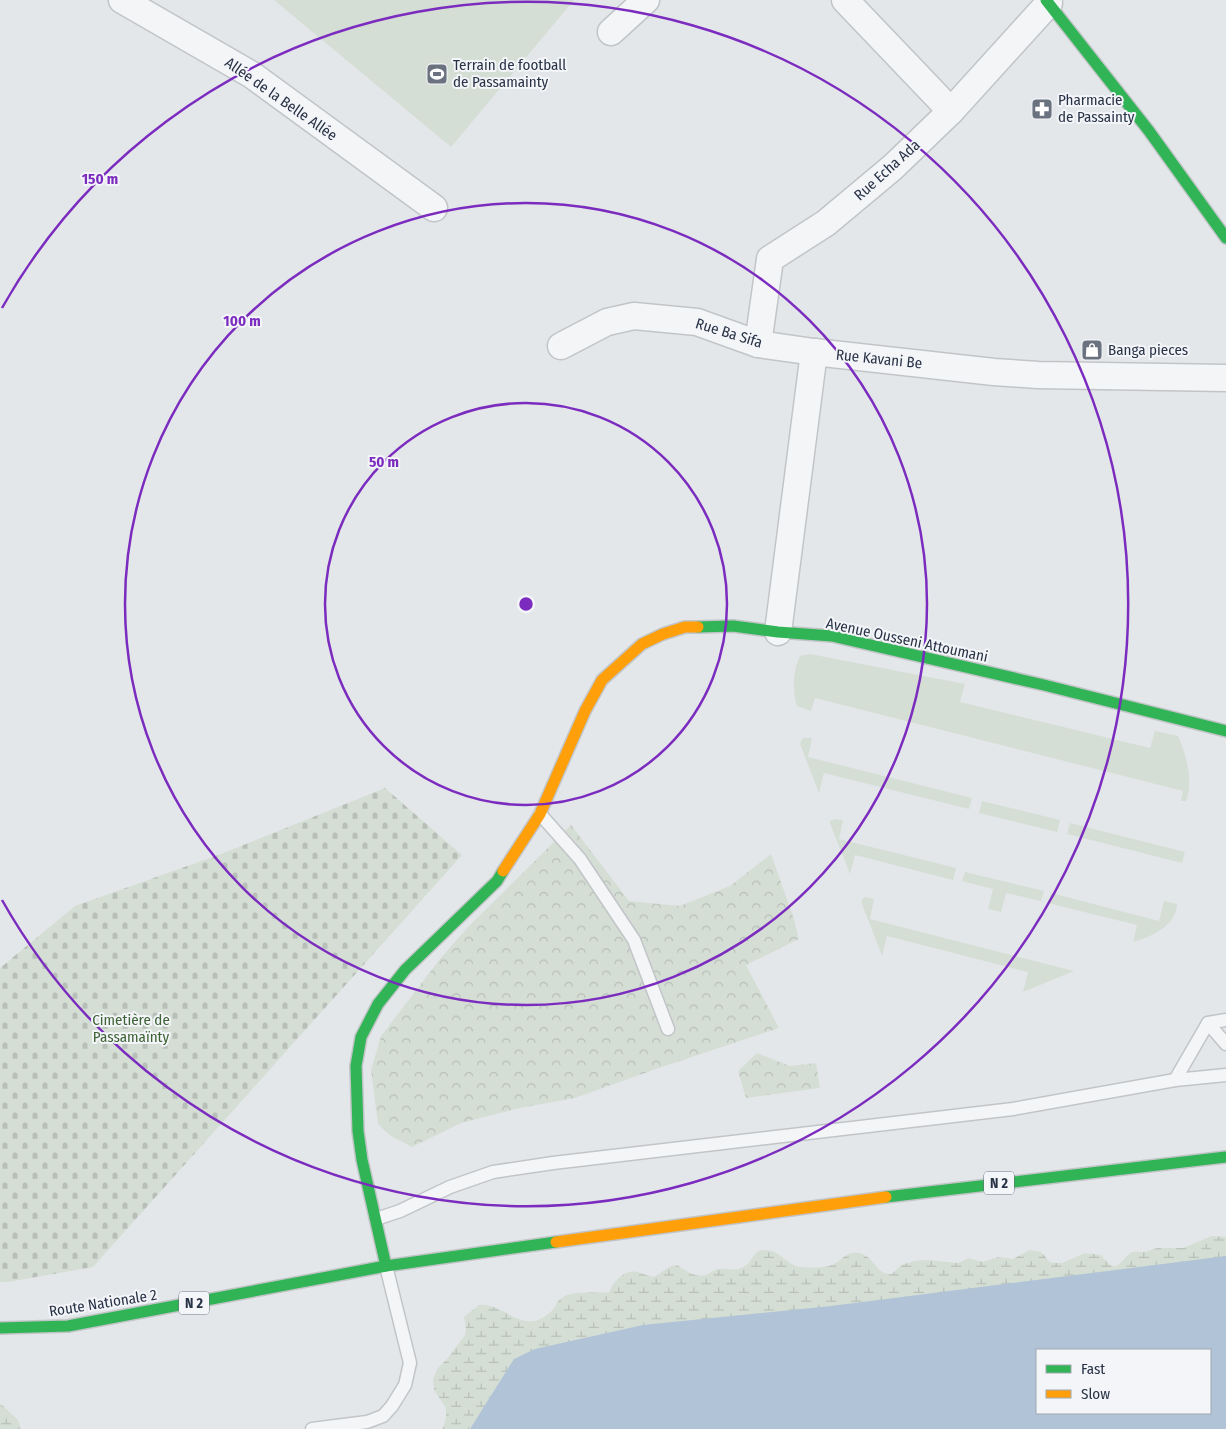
<svg xmlns="http://www.w3.org/2000/svg" width="1226" height="1429" font-family="'Fira Sans Condensed',sans-serif">
<style>
.grass{fill:#d5ded5}
.forest{fill:url(#forest-crowns)}
.wetland{fill:url(#wetland-marsh);fill-rule:evenodd}
.cemetery{fill:url(#cemetery-stones)}
.water{fill:#b1c3d6;fill-rule:evenodd}
.lines{fill:none;stroke-linecap:round;stroke-linejoin:round}
.lane-casing{stroke:#c2c5c8;stroke-width:15}
.street-casing{stroke:#c2c5c8;stroke-width:29}
.fast-casing{stroke:#c2c5c8;stroke-width:14}
.slow-casing{stroke:#c2c5c8;stroke-width:14}
.lane{stroke:#f4f5f7;stroke-width:12}
.street{stroke:#f4f5f7;stroke-width:26}
.fast{stroke:#30b455;stroke-width:11}
.slow{stroke:#ff9f0a;stroke-width:11}
.ring{fill:none;stroke:#7b2cbf;stroke-width:2.5}
.labels{text-anchor:middle;stroke-width:4;stroke-linejoin:round;paint-order:stroke}
.shield{fill:#f3f5f9;stroke:#666d7c;stroke-width:1}
.shield-label{font-size:14px;font-weight:bold;fill:#293346}
.poi-label{font-size:15px;fill:#293346;stroke:#f3f5f9;text-anchor:start}
.street-label{font-size:15px;fill:#293346;stroke:#f3f5f9}
.park-label{font-size:15px;fill:#3d6335;stroke:#f3f5f9}
.centre{fill:#7b2cbf;stroke:#f3f5f9;stroke-width:2.5}
.ring-label{font-size:15px;text-anchor:middle;font-weight:bold;fill:#7b2cbf;stroke:#f3f5f9;stroke-width:4;stroke-linejoin:round;paint-order:stroke}
</style>
<defs>
<pattern id="forest-crowns" width="20" height="18" patternUnits="userSpaceOnUse" patternTransform="scale(1.25)"><rect width="20" height="18" fill="#d5ded5"/><path d="M2 6a3 3 0 1 1 6 0M12 15a3 3 0 1 1 6 0" fill="none" stroke="#b7bfb8"/></pattern>
<pattern id="wetland-marsh" width="20" height="14" patternUnits="userSpaceOnUse" patternTransform="scale(1.25)"><rect width="20" height="14" fill="#d5ded5"/><path d="M1 5h8M5 5V1M11 12h8M15 12V8" fill="none" stroke="#b7bfb8"/></pattern>
<pattern id="cemetery-stones" width="16" height="16" patternUnits="userSpaceOnUse" patternTransform="scale(1.25)"><rect width="16" height="16" fill="#d5ded5"/><path d="M2 7V4a2 2 0 0 1 4 0v3zM10 15v-3a2 2 0 0 1 4 0v3z" fill="#b7bfb8"/></pattern>
</defs>
<rect width="100%" height="100%" fill="#e4e7ea"/>
<g class="grass">
<path d="M 274,0 L 574,0 L 451,147 Z"/>
<path d="M 810,654 L 965,684 L 960,702 L 1150,748 L 1155,731 L 1178,736 C 1186,754 1194,782 1186,801 L 1181,801 L 1183,791 L 815,698 L 811,711 L 797,706 C 792,691 793,670 800,656 Z"/>
<path d="M 803,738 L 812,738 L 808,757 L 972,798 L 969,809 L 824,773 L 819,793 L 800,744 Z"/>
<path d="M 982,801 L 1060,820 L 1057,832 L 979,813 Z"/>
<path d="M 835,819 L 843,820 L 839,839 L 956,868 L 953,880 L 855,855 L 850,874 L 830,823 L 830,821 Z"/>
<path d="M 1070,823 L 1185,852 L 1182,863 L 1067,834 Z"/>
<path d="M 965,872 L 1044,891 L 1041,901 L 1006,893 L 1001,912 L 988,909 L 993,889 L 962,881 Z"/>
<path d="M 1051,893 L 1159,921 L 1164,901 L 1177,904 C 1176,926 1151,937 1133,942 L 1137,925 L 1048,903 Z"/>
<path d="M 865,897 L 874,899 L 870,919 L 1074,971 L 1023,992 L 1028,972 L 887,936 L 882,956 L 862,904 L 862,900 Z"/>
</g>
<g class="forest">
<path d="M 571,825 L 629,901 L 680,906 L 730,886 L 771,854 L 793,916 L 799,939 L 746,965 L 779,1028 L 656,1069 L 575,1098 L 520,1108 L 461,1123 L 412,1147 L 391,1136 L 378,1124 L 371,1070 L 381,1036 L 440,959 L 468,927 Z"/>
<path d="M 757,1053 L 790,1066 L 816,1063 L 820,1088 L 746,1098 L 738,1071 Z"/>
</g>
<g class="wetland">
<path d="M 1212,1236 L 1226,1237 L 1226,1429 L 442,1429 L 446,1419 L 446,1408 L 434,1390 L 433,1379 L 438,1368 L 447,1359 L 465,1335 L 466,1329 L 464,1317 L 479,1305 C 499,1303 515,1324 534,1321 C 540,1320 550,1314 553,1309 C 557,1305 557,1300 563,1297 C 577,1290 594,1294 609,1292 C 614,1281 624,1269 638,1272 C 644,1274 648,1276 654,1277 L 671,1266 L 677,1265 C 685,1270 695,1278 705,1275 C 710,1274 714,1269 719,1269 C 727,1268 737,1272 745,1266 C 753,1261 753,1250 764,1250 C 780,1249 787,1266 801,1267 C 810,1268 824,1268 832,1265 C 842,1261 848,1248 862,1254 C 876,1259 876,1275 892,1274 L 901,1265 L 914,1261 L 927,1260 L 958,1263 L 969,1258 L 982,1262 L 999,1257 L 1013,1259 L 1030,1250 L 1041,1252 L 1050,1262 L 1056,1263 L 1062,1263 L 1085,1253 L 1101,1255 C 1118,1276 1117,1263 1132,1252 L 1145,1252 L 1157,1248 L 1183,1248 ZM 1037,1350 L 1210,1350 L 1210,1413 L 1037,1413 Z"/>
<path d="M 0,1403 L 18,1420 L 21,1429 L 0,1429 Z"/>
</g>
<path class="cemetery" d="M 385,788 L 462,855 L 93,1267 L 8,1282 L 0,1282 L 0,968 L 75,906 L 221,854 Z"/>
<path class="water" d="M 1226,1256 L 1226,1429 L 470,1429 L 514,1359 L 535,1349 L 643,1325 L 831,1306 ZM 1037,1350 L 1210,1350 L 1210,1413 L 1037,1413 Z"/>
<g class="lines">
<g class="lane-casing">
<g id="lane">
<path d="M 540,814 L 580,859 L 634,940 L 668,1029"/>
<path d="M 1208,1023 L 1226,1044"/>
<path d="M 1175,1080 L 1208,1023 L 1226,1020"/>
<path d="M 376,1219 L 400,1211 L 450,1187 L 493,1172 L 553,1163 L 1013,1109 L 1175,1080 L 1226,1075"/>
<path d="M 312,1429 L 367,1422 L 383,1416 L 392,1406 L 405,1385 L 410,1363 L 386,1266"/>
</g>
</g>
<g class="street-casing">
<g id="street">
<path d="M 122,0 L 252,75 L 434,208"/>
<path d="M 845,0 L 951,111"/>
<path d="M 611,32 L 646,0"/>
<path d="M 758,344 L 770,259 L 826,223 L 893,167 L 951,111 L 1049,3"/>
<path d="M 561,346 L 607,322 L 634,316 L 697,322 L 758,344 L 814,352 L 994,372 L 1038,375 L 1226,378"/>
<path d="M 778,632 L 814,352"/>
</g>
</g>
<g class="fast-casing">
<g id="fast">
<path d="M 1046,0 L 1149,131 L 1226,238"/>
<path d="M 698,627 L 733,626 L 778,632 L 832,636 L 1044,685 L 1226,731"/>
<path d="M 886,1197 L 1226,1157"/>
<path d="M 386,1266 L 362,1160 L 358,1131 L 356,1066 L 361,1037 L 378,1004 L 405,970 L 497,881 L 503,871"/>
<path d="M 0,1328 L 68,1326 L 386,1266 L 556,1242"/>
</g>
</g>
<g class="slow-casing">
<g id="slow">
<path d="M 503,871 L 540,814 L 585,711 L 602,680 L 642,644 L 663,634 L 685,627 L 698,627"/>
<path d="M 556,1242 L 886,1197"/>
</g>
</g>
<use href="#lane" class="lane"/>
<use href="#street" class="street"/>
<use href="#fast" class="fast"/>
<use href="#slow" class="slow"/>
</g>
<g class="ring">
<circle cx="526" cy="604" r="201"/>
<circle cx="526" cy="604" r="401"/>
<path d="M2 308A602 602 0 1 1 2 900"/>
</g>
<defs>
<g id="stadium-square" transform="scale(1.125)"><rect x="-9" y="-9" width="18" height="18" rx="4" fill="#6a727f" stroke="#f3f5f9"/><path d="M0-5a6.5 5 0 1 0 0 10a6.5 5 0 1 0 0-10ZM-3.5-1.8h7v3.6h-7Z" fill="#fff"/></g>
<g id="pharmacy-square" transform="scale(1.125)"><rect x="-9" y="-9" width="18" height="18" rx="4" fill="#6a727f" stroke="#f3f5f9"/><path d="M-2-6h4v4h4v4h-4v4h-4v-4h-4v-4h4Z" fill="#fff"/></g>
<g id="shop-square" transform="scale(1.125)"><rect x="-9" y="-9" width="18" height="18" rx="4" fill="#6a727f" stroke="#f3f5f9"/><path d="M-5-2.5h2.3a2.7 3.5 0 0 1 5.4 0H5L5.5 6h-11ZM-1.5-2.5h3a1.5 2.3 0 0 0-3 0Z" fill="#fff"/></g>
</defs>
<g fill-rule="evenodd">
<use href="#stadium-square" x="437" y="74"/>
<use href="#pharmacy-square" x="1042" y="109"/>
<use href="#shop-square" x="1092" y="350"/>
</g>
<g class="labels">
<g class="shield">
<rect x="984" y="1171.5" width="30" height="23" rx="4"/>
<rect x="179" y="1291.5" width="30" height="23" rx="4"/>
</g>
<g class="shield-label">
<text x="999" y="1188">N 2</text>
<text x="194" y="1308">N 2</text>
</g>
<g class="poi-label">
<text x="453" y="70">Terrain de football<tspan x="453" dy="17">de Passamainty</tspan></text>
<text x="1058" y="105">Pharmacie<tspan x="1058" dy="17">de Passainty</tspan></text>
<text x="1108" y="355">Banga pieces</text>
</g>
<g class="street-label">
<text transform="translate(281 99) rotate(35)" y="5">Allée de la Belle Allée</text>
<text transform="translate(887 170) rotate(-42)" y="5">Rue Echa Ada</text>
<text transform="translate(729 333) rotate(17)" y="5">Rue Ba Sifa</text>
<text transform="translate(879 359) rotate(6)" y="5">Rue Kavani Be</text>
<text transform="translate(907 640) rotate(12)" y="5">Avenue Ousseni Attoumani</text>
<text transform="translate(103 1303) rotate(-9)" y="5">Route Nationale 2</text>
</g>
<g class="park-label">
<text x="131" y="1025">Cimetière de<tspan x="131" dy="17">Passamaïnty</tspan></text>
</g>
</g>
<circle cx="526" cy="604" r="8" class="centre"/>
<g class="ring-label">
<text x="100" y="184">150 m</text>
<text x="242" y="326">100 m</text>
<text x="384" y="467">50 m</text>
</g>
<rect x="1036" y="1349" width="175" height="65" fill="#f3f5f9" stroke="#a2a7b1"/>
<rect x="1046" y="1365" width="25" height="8" fill="#30b455" stroke="#a2a7b1"/>
<text x="1081" y="1374" font-size="15" fill="#293346">Fast</text>
<rect x="1046" y="1390" width="25" height="8" fill="#ff9f0a" stroke="#a2a7b1"/>
<text x="1081" y="1399" font-size="15" fill="#293346">Slow</text>
</svg>
